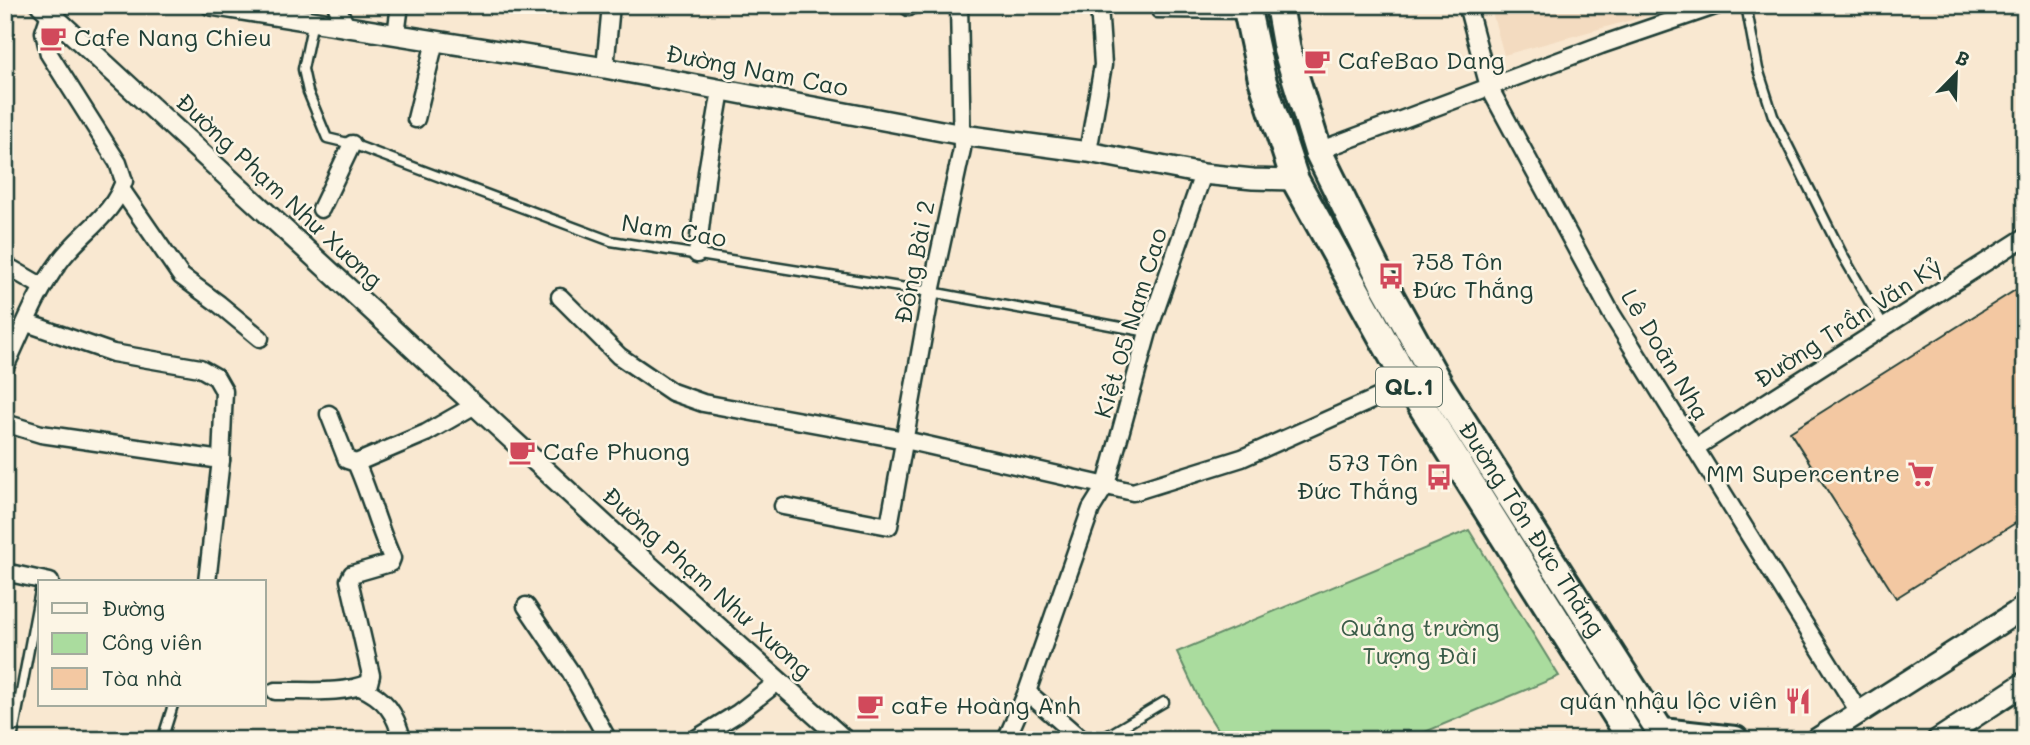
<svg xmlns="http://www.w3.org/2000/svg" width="2030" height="745" font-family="Mali,sans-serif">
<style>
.built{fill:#f3dbc0}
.green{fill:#aadc9e;stroke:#648c69;stroke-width:2}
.building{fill:#f3c8a2;stroke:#1f3d34;stroke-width:2}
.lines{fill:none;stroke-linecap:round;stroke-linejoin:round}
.service-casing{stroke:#1f3d34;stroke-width:13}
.minor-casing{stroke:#1f3d34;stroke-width:21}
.tertiary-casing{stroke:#1f3d34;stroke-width:24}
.secondary-casing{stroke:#1f3d34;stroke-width:26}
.trunk-casing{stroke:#1f3d34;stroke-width:32}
.service{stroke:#fcf5e5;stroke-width:8}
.minor{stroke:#fcf5e5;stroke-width:16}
.tertiary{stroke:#fcf5e5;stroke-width:19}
.secondary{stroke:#fcf5e5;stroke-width:21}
.trunk{stroke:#fcf5e5;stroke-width:26}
.labels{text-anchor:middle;stroke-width:5;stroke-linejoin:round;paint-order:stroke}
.shield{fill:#fcf5e5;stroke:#617469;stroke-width:2}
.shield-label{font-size:23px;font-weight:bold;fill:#1f3d34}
.poi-label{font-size:24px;fill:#1f3d34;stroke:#fcf5e5;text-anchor:start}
.street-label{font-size:24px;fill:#1f3d34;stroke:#fcf5e5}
.park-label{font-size:24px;fill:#3b5d49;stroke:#fcf5e5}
</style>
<rect width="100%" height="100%" fill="#f9e8d1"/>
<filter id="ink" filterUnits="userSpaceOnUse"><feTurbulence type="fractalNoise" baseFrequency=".0143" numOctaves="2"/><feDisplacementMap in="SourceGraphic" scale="14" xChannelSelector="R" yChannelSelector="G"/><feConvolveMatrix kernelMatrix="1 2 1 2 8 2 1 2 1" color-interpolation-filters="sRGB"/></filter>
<g filter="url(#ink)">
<path class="built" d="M 1490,5 L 1686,5 L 1504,55 Z"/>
<path class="green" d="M 1469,530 L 1559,676 L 1406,740 L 1224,740 L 1202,705 L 1177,652 Z"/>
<path class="building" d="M 2025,284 L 2025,517 L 1896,598 L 1790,432 Z"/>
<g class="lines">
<g class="service-casing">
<g id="service">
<path d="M 1746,5 L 1758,69 L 1773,116 L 1843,256 L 1884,327"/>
<path d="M 1157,13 L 1245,14"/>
<path d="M 313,21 L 303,69 L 308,92 L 327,138 L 352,144 L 611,241 L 931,292 L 1148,332"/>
<path d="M 5,697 L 20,701"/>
<path d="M 12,740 L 40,591"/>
<path d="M 162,740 L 173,705"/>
<path d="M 1100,740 L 1164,702"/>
</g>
</g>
<g class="minor-casing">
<g id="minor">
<path d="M 336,5 L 346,26"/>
<path d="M 909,5 L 909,7"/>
<path d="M 1467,5 L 1489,87 L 1611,313 L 1859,712"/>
<path d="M 396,35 L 400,5"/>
<path d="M 605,68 L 611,5"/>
<path d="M 416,119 L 435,41"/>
<path d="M 1318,151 L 1601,45 L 1718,5"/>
<path d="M 1088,152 L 1103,65 L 1099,5"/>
<path d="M 121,189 L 181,276 L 219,304 L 260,338"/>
<path d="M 321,209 L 352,144"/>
<path d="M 697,254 L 707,172 L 721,90"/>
<path d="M 5,265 L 43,287"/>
<path d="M 560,297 L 619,356 L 672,392 L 703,403 L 905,440 L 1133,492 L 1242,458 L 1408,384"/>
<path d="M 27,323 L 113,353 L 200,368 L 216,377 L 224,391 L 221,460 L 207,582"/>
<path d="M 5,367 C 22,332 36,293 60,261 C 80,233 114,215 124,181 L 118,163 L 49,54 L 44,32 L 50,14"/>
<path d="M 5,423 L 41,434 L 221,460"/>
<path d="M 1695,448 L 2025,237"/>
<path d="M 356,463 L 426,433 L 475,405"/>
<path d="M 783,506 L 889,526 L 931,292 L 962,149 L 959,5"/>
<path d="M 5,572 L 50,582"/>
<path d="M 526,606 L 570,671 L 608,740"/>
<path d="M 360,687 C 385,698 396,713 402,740"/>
<path d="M 275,691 C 305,690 341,695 369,683 L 371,675 L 349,580 L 352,574 L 390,563 L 392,558 C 378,527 370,494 356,463 L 347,460 L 329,414"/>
<path d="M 1027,692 L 1082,740"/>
<path d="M 694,740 L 738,713 L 779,681"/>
<path d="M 1006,740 L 1027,692 L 1091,509 L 1106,485 L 1148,332 L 1203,174"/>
</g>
</g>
<g class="tertiary-casing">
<g id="tertiary">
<path d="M 41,5 L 634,552 L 844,740"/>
<path d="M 211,5 L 605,68 L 963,135 L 1088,152 L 1203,174 L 1253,179 L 1295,180"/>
</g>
</g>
<g class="secondary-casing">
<g id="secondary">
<path d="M 1816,740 L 2025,607"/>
<path d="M 1938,740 L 2025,683"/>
</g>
</g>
<g class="trunk-casing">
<g id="trunk">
<path d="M 1246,5 L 1262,79 L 1295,180 L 1408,384 L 1632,740"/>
<path id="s1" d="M 1279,5 L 1287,50 L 1318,151 L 1383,283 L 1440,386 L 1666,740"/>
<path d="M 1662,732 L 1735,740"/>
</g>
</g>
<use href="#service" class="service"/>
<use href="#minor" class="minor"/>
<use href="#tertiary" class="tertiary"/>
<use href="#secondary" class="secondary"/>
<use href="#trunk" class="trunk"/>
</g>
</g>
<defs>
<g id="cafe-bare" transform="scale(2.1)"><path d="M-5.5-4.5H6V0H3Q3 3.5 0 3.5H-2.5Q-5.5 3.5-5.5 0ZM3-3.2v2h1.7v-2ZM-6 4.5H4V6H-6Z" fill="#d1495b" stroke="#fcf5e5" stroke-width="2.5" paint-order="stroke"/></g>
<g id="bus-bare" transform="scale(2.1)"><path d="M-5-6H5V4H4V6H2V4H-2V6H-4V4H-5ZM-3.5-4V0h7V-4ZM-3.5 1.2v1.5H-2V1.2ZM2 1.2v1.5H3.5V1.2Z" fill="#d1495b" stroke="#fcf5e5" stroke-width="2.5" paint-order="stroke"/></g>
<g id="supermarket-bare" transform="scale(2.1)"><path d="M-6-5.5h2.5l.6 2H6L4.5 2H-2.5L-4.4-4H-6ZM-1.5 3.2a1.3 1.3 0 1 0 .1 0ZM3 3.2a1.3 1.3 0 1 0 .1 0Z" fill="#d1495b" stroke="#fcf5e5" stroke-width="2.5" paint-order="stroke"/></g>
<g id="restaurant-bare" transform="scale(2.1)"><path d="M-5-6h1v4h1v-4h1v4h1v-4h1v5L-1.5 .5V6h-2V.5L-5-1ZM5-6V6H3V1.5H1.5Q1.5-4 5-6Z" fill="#d1495b" stroke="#fcf5e5" stroke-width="2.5" paint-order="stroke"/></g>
</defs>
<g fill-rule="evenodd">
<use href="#cafe-bare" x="53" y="38"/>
<use href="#cafe-bare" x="1317" y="61"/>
<use href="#bus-bare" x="1391" y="276"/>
<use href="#cafe-bare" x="522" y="452"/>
<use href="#supermarket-bare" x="1921" y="474"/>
<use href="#bus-bare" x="1439" y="477"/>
<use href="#restaurant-bare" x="1798" y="701"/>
<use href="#cafe-bare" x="870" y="706"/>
</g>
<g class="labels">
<rect class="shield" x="1376" y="367.5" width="66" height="39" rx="5"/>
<g class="shield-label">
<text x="1409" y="395">QL.1</text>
</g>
<g class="poi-label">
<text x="74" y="46">Cafe Nang Chieu</text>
<text x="1338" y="69">CafeBao Dang</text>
<text x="1412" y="270">758 Tôn<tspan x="1412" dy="28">Đức Thắng</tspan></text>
<text x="543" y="460">Cafe Phuong</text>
<text x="1418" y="471" text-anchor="end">573 Tôn<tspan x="1418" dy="28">Đức Thắng</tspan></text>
<text x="1900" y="482" text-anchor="end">MM Supercentre</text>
<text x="1777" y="709" text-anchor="end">quán nhậu lộc viên</text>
<text x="891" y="714">caFe Hoàng Anh</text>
</g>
<g class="street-label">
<text transform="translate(757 71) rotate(11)" y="8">Đường Nam Cao</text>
<text transform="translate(279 191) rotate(43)" y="8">Đường Phạm Như Xương</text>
<text transform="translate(674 231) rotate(9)" y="8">Nam Cao</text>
<text transform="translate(915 262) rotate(-79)" y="8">Đồng Bài 2</text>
<text transform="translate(1131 323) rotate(-73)" y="8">Kiệt 05 Nam Cao</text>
<text transform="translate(1848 323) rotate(-33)" y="8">Đường Trần Văn Kỷ</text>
<text transform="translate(1665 355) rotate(59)" y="8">Lê Doãn Nhạ</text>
<text dy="8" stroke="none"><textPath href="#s1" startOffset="586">Đường Tôn Đức Thắng</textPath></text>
<text transform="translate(707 583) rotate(42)" y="8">Đường Phạm Như Xương</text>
</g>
<g class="park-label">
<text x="1420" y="636">Quảng trường<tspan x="1420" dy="28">Tượng Đài</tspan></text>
</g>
</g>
<rect width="2030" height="745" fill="none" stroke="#fcf5e5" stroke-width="28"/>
<rect x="14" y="14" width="2002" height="717" fill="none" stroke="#1f3d34" stroke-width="2.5" filter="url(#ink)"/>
<rect x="38" y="580" width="228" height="126" fill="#fcf5e5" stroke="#a4ab9e" stroke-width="2"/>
<rect x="52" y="603" width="35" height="10" fill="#fcf5e5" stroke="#a4ab9e" stroke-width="2"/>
<text x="102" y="616" font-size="21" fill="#1f3d34">Đường</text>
<rect x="52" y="633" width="35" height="21" fill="#aadc9e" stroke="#a4ab9e" stroke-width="2"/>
<text x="102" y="650" font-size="21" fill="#1f3d34">Công viên</text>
<rect x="52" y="668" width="35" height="21" fill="#f3c8a2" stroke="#a4ab9e" stroke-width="2"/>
<text x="102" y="686" font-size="21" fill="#1f3d34">Tòa nhà</text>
<g transform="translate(1956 74) rotate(23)" stroke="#fcf5e5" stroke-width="5" paint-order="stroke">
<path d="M0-5L12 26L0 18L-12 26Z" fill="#1f3d34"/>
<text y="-10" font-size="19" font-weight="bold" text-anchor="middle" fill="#1f3d34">B</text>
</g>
</svg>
